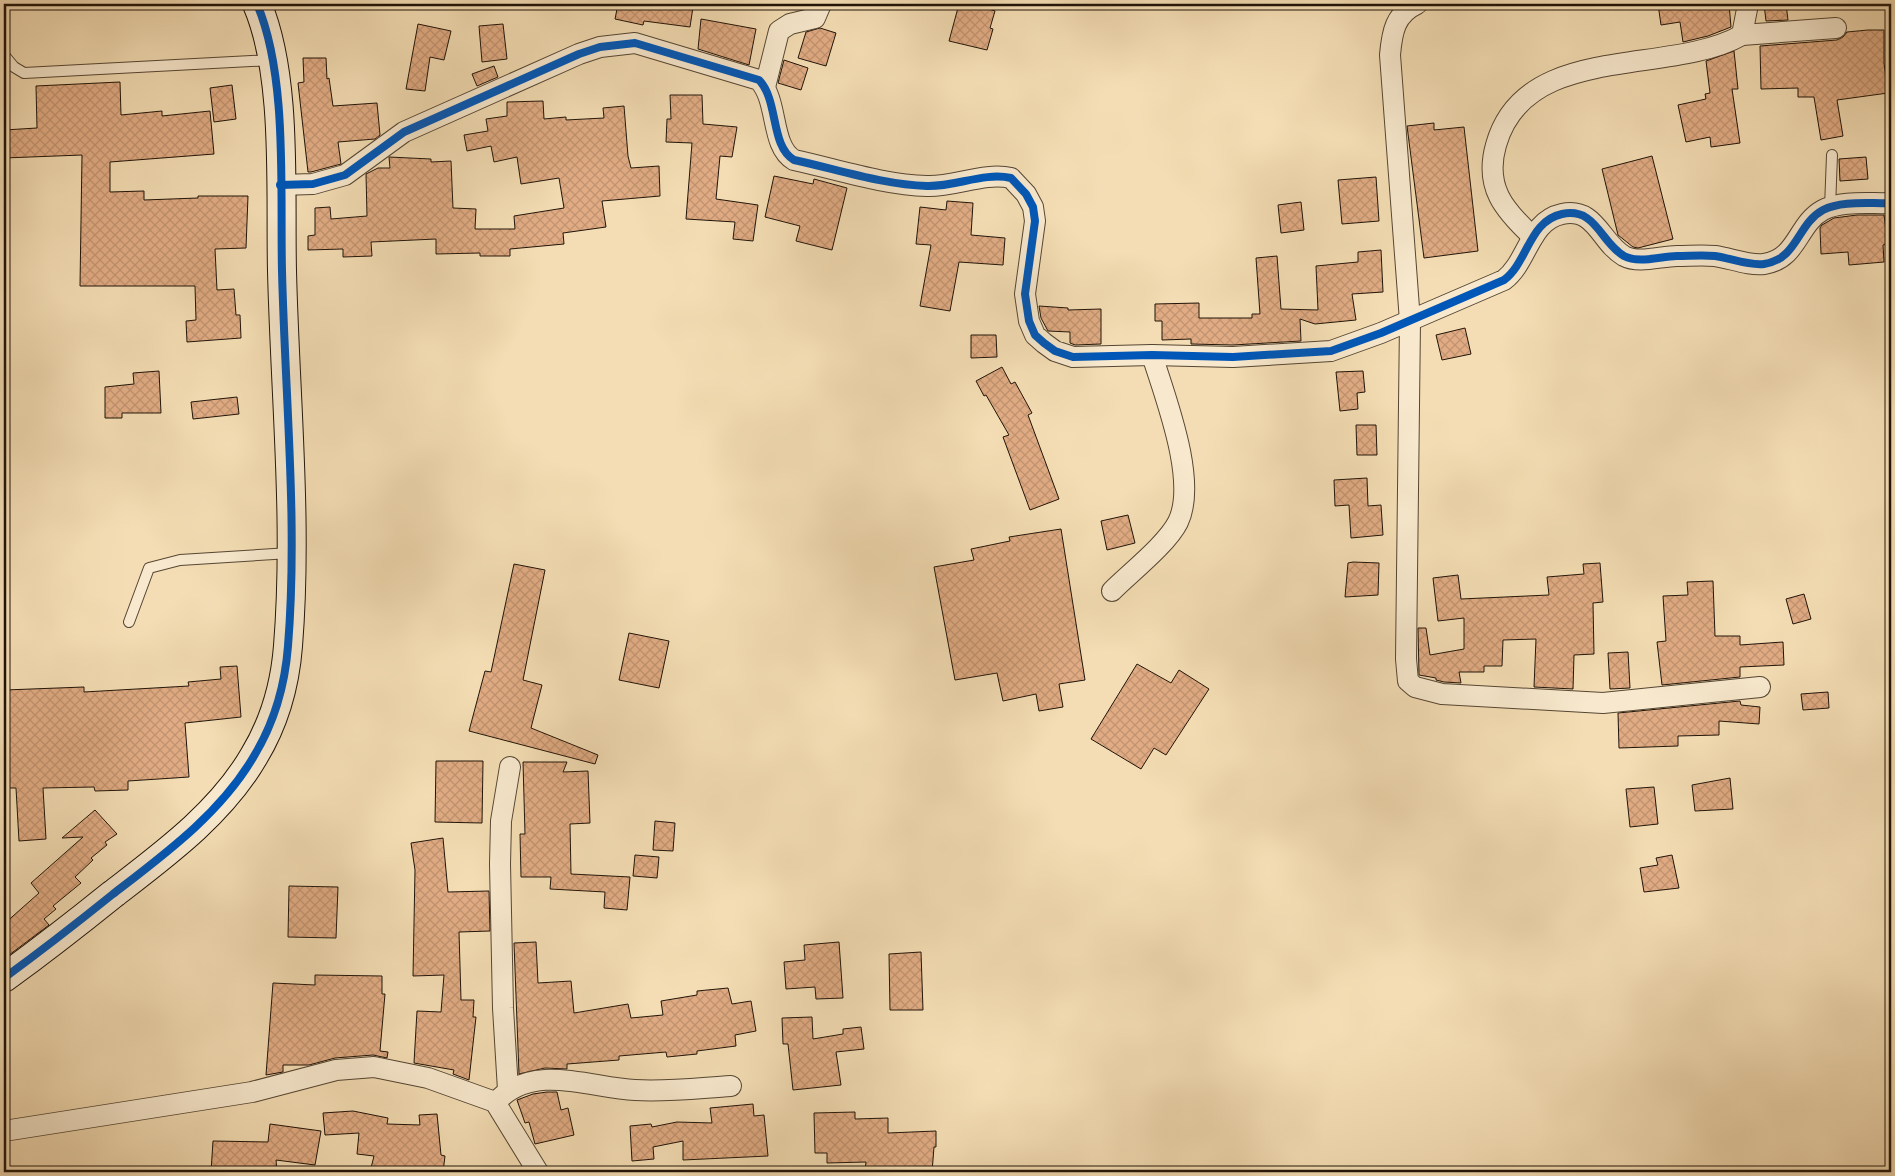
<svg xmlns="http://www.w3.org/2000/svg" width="1895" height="1176" font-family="Vollkorn,serif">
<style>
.building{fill:url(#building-cross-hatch);stroke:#201408}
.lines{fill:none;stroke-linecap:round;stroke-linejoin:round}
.lane-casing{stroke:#554633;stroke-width:12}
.street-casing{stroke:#554633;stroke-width:22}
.secondary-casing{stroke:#201408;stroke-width:30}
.lane{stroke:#f8e9ce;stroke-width:10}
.street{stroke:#f8e9ce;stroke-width:20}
.secondary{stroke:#f8e9ce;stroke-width:28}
.cycleway-casing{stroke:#f8e9ce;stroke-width:11}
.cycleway{stroke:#0057b8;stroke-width:8}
</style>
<defs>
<pattern id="building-cross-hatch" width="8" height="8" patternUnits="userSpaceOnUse" patternTransform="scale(1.25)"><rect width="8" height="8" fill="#e1ac84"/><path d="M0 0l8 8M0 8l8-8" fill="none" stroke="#c19370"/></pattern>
</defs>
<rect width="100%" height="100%" fill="#f4ddb4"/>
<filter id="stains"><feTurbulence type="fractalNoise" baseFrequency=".004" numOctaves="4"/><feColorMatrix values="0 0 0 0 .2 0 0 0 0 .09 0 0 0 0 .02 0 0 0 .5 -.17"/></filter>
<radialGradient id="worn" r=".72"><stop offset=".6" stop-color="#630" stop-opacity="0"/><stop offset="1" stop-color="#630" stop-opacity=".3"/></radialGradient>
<g class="building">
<path d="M 618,4 L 665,4 L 693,7 L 690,27 L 644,21 L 643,25 L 615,19 Z"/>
<path d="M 959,4 L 987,4 L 986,8 L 995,11 L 990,28 L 993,29 L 987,50 L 949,41 Z"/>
<path d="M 1658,4 L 1729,4 L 1731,27 L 1708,36 L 1683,42 L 1680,22 L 1661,25 Z"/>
<path d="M 1764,4 L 1786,4 L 1788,20 L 1766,21 Z"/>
<path d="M 701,19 L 756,29 L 749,65 L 698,49 Z"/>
<path d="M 418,24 L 451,31 L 444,60 L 430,57 L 425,91 L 406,89 Z"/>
<path d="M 503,24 L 507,59 L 482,62 L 479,26 Z"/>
<path d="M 820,28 L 836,33 L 826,66 L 798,58 L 806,32 Z"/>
<path d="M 1868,30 L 1884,30 L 1884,63 L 1888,93 L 1837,100 L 1843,136 L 1821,140 L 1814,97 L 1798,97 L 1798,88 L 1761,89 L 1760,46 L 1837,40 L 1843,37 L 1847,32 Z"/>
<path d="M 1734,51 L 1738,89 L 1732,89 L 1740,143 L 1711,147 L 1710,137 L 1686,142 L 1678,105 L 1706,99 L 1705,94 L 1710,93 L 1706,61 Z"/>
<path d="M 303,58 L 326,58 L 327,79 L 329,78 L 333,106 L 377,103 L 380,135 L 375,139 L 338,142 L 341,164 L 311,172 L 308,172 L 298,83 L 304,82 Z"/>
<path d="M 784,60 L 808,68 L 801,90 L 778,83 Z"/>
<path d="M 494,66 L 498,77 L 477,86 L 472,74 Z"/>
<path d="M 120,82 L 121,115 L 162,111 L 162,116 L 210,111 L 214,154 L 110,162 L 110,192 L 144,191 L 144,200 L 198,198 L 198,196 L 248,196 L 246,248 L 215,249 L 217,290 L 234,289 L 236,315 L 240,315 L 241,338 L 187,342 L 186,321 L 196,320 L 195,286 L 80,286 L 82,155 L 4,158 L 4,130 L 37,128 L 36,86 Z"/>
<path d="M 232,85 L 236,119 L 214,122 L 210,88 Z"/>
<path d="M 670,95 L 702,95 L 703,124 L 737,127 L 732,157 L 720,156 L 716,199 L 758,205 L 753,241 L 733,239 L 735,222 L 686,219 L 692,143 L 666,142 L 667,119 L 671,119 Z"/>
<path d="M 543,101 L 544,119 L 566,117 L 566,120 L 604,118 L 603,108 L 624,106 L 628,156 L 631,168 L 659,166 L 660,196 L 602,201 L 606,227 L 563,233 L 564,244 L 510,249 L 510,256 L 480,256 L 480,253 L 436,254 L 436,239 L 371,242 L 372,256 L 343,257 L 343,249 L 308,250 L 308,236 L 315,235 L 315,208 L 330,207 L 331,219 L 367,216 L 366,174 L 378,168 L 390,168 L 389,157 L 431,159 L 431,162 L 451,161 L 453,208 L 476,209 L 475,229 L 515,229 L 514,216 L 564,208 L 559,178 L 521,184 L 517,157 L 494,162 L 491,146 L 467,151 L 464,135 L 488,131 L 486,119 L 507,116 L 507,102 Z"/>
<path d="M 1434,123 L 1434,130 L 1464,127 L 1478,251 L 1424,258 L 1407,126 Z"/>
<path d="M 1652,156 L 1673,239 L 1638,248 L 1633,247 L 1618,235 L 1602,169 Z"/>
<path d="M 1866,157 L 1868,179 L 1840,181 L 1839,159 Z"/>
<path d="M 774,176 L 813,184 L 814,179 L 847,188 L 832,250 L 796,241 L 800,226 L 765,217 Z"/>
<path d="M 1376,177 L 1379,221 L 1342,224 L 1338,180 Z"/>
<path d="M 947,201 L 973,203 L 971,235 L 1005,238 L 1003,265 L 959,262 L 950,311 L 920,306 L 931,245 L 916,244 L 920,207 L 946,210 Z"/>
<path d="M 1301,202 L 1304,230 L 1281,233 L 1278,205 Z"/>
<path d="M 1857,215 L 1884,215 L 1888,244 L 1883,245 L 1884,262 L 1849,265 L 1848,252 L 1821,254 L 1820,228 L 1822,225 L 1834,218 Z"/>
<path d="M 1381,250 L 1383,292 L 1352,294 L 1356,320 L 1315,324 L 1300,319 L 1301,341 L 1233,345 L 1191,344 L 1191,339 L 1162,340 L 1162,321 L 1155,321 L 1155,304 L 1199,303 L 1199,318 L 1252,318 L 1252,314 L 1260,314 L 1256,258 L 1277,256 L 1281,309 L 1318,310 L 1316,266 L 1358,262 L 1358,252 Z"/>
<path d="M 1039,306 L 1068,308 L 1068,310 L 1101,309 L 1101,344 L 1075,345 L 1070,343 L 1070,332 L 1048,331 L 1041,318 Z"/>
<path d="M 1465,328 L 1471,354 L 1442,360 L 1436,335 Z"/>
<path d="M 971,335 L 996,335 L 997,357 L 971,358 Z"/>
<path d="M 1002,367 L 1011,384 L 1015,382 L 1032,413 L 1028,415 L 1059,499 L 1030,510 L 1003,437 L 1009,435 L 986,395 L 984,396 L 976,381 Z"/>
<path d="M 159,371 L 161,413 L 122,413 L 122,418 L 105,418 L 105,387 L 134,384 L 133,373 Z"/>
<path d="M 1363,371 L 1365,392 L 1357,393 L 1358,409 L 1340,411 L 1336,372 Z"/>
<path d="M 237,397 L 239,414 L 193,419 L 191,402 Z"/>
<path d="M 1356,425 L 1376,425 L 1377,455 L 1357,455 Z"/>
<path d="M 1367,478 L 1368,506 L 1381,505 L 1383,535 L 1351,538 L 1349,505 L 1335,506 L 1334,480 Z"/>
<path d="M 1128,515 L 1135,543 L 1107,550 L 1101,521 Z"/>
<path d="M 1061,529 L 1085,680 L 1059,684 L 1063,707 L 1039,711 L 1036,694 L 1003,701 L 997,673 L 955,680 L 934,567 L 974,560 L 971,549 L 1010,541 L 1009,537 Z"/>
<path d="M 1353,562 L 1379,563 L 1378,595 L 1345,597 L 1348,563 Z"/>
<path d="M 1600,563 L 1603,602 L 1593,603 L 1594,654 L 1574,655 L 1573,689 L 1534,687 L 1536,639 L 1503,640 L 1502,666 L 1484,666 L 1484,672 L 1459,672 L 1461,683 L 1444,682 L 1436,680 L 1436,678 L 1419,675 L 1418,628 L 1426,628 L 1430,655 L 1464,649 L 1464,618 L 1438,621 L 1433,578 L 1458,575 L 1461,599 L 1549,595 L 1547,577 L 1584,574 L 1583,564 Z"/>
<path d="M 514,564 L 545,570 L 523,680 L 542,685 L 531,728 L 598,755 L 595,764 L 469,731 L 485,671 L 491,672 Z"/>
<path d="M 1713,581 L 1715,636 L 1740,636 L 1740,645 L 1783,642 L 1784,665 L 1740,667 L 1740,677 L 1662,685 L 1657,642 L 1666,641 L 1663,596 L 1688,595 L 1687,582 Z"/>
<path d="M 1804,594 L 1811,619 L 1793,624 L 1786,599 Z"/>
<path d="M 629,633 L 669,641 L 659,688 L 619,680 Z"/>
<path d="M 1628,652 L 1630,688 L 1610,689 L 1608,653 Z"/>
<path d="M 1137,664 L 1171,683 L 1179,670 L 1209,689 L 1166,755 L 1154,748 L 1141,769 L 1091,739 Z"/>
<path d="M 237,666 L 241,717 L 185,723 L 189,777 L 128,781 L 128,790 L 95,791 L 94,787 L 43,788 L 46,839 L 19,841 L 16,788 L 8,788 L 5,690 L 84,687 L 84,692 L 189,686 L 188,682 L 221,679 L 220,667 Z"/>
<path d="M 1828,692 L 1829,708 L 1803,710 L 1801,694 Z"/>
<path d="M 1740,701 L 1741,705 L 1760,707 L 1759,724 L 1719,721 L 1719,735 L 1678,736 L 1678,746 L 1619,748 L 1618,713 Z"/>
<path d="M 436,761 L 483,761 L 482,823 L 435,822 Z"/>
<path d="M 523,762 L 567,762 L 563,772 L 588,771 L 590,823 L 570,824 L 571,874 L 630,877 L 627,910 L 604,908 L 605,892 L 550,889 L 551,877 L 521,877 L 520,834 L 525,834 Z"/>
<path d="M 1730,778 L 1733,809 L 1695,811 L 1692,785 Z"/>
<path d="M 1654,787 L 1658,824 L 1630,827 L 1626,789 Z"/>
<path d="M 95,810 L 117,834 L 105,842 L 107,845 L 91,858 L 93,860 L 75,877 L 81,883 L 53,906 L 56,909 L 44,919 L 49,925 L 9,955 L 4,949 L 4,924 L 39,893 L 31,883 L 83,837 L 62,838 Z"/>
<path d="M 655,821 L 675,823 L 673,851 L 653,850 Z"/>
<path d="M 443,838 L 448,892 L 489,891 L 490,931 L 459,932 L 461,1000 L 474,1000 L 473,1017 L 476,1017 L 469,1080 L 453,1074 L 454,1070 L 414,1063 L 417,1011 L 441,1012 L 444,975 L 413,976 L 415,870 L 411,843 Z"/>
<path d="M 635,855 L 659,857 L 657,878 L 633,876 Z"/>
<path d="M 1672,855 L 1679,888 L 1644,892 L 1640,868 L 1658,865 L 1656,858 Z"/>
<path d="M 289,886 L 338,887 L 336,938 L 288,937 Z"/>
<path d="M 536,942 L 538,983 L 571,981 L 574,1013 L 628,1004 L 631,1018 L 663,1015 L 661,1001 L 697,995 L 697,991 L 728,988 L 732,1004 L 751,1001 L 756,1031 L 735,1035 L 736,1046 L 697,1051 L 697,1054 L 667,1057 L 666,1052 L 619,1056 L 619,1060 L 567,1064 L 567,1069 L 545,1068 L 519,1074 L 514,943 Z"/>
<path d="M 839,942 L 843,998 L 816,999 L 815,987 L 786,989 L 784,962 L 805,960 L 804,945 Z"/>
<path d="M 921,952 L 923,1010 L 890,1010 L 889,954 Z"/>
<path d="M 315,975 L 382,976 L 382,994 L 385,994 L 380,1051 L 388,1052 L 387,1058 L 373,1055 L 335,1058 L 309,1065 L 283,1065 L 283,1072 L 266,1075 L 273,983 L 315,985 Z"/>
<path d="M 812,1017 L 813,1039 L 843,1034 L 843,1029 L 861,1027 L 864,1049 L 836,1052 L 841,1085 L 793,1090 L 788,1044 L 783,1044 L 782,1018 Z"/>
<path d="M 547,1092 L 557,1092 L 561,1110 L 568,1108 L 574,1135 L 535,1144 L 529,1122 L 525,1123 L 517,1100 L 533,1094 Z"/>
<path d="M 753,1104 L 754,1116 L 764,1115 L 768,1156 L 683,1160 L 683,1141 L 653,1147 L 654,1159 L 632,1161 L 630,1126 L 651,1124 L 652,1127 L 677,1122 L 712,1123 L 710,1108 Z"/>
<path d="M 353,1111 L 388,1118 L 387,1124 L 420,1125 L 419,1115 L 437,1114 L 441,1155 L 445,1156 L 443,1172 L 370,1172 L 374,1156 L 357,1154 L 359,1133 L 325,1135 L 323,1113 Z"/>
<path d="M 855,1112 L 855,1119 L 888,1118 L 888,1133 L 936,1131 L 936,1147 L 934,1147 L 932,1172 L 865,1170 L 866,1162 L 827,1163 L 827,1153 L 815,1153 L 814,1113 Z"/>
<path d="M 270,1124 L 321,1131 L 315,1165 L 276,1160 L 277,1172 L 211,1172 L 213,1141 L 268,1142 Z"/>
</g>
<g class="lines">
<g class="lane-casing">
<g id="lane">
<path d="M 4,55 L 14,67 L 24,73 L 272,60"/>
<path d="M 1830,208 L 1832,155"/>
<path d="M 129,622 L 149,568 L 180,560 L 290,553"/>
</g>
</g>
<g class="street-casing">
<g id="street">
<path d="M 1417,4 C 1395,14 1392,32 1390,55 L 1410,321 L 1406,659 L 1408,681 L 1415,687 L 1442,694 L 1603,703 L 1760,687"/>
<path d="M 1742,35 L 1836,28"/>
<path d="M 765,87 L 779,31 L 790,24 L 815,18 L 821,4"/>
<path d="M 280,185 L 313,184 L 345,175 L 404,132 L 579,54 L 600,47 L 635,43 L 759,80 C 779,101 770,146 794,160 C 836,169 884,185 927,186 C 955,187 984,172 1011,178 L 1026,194 L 1033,207 L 1035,221 L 1025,294 L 1029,321 L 1035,335 L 1044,343 L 1055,351 L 1073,357 L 1152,355 L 1233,357 L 1331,351 L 1381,333 L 1504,280 C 1528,262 1529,221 1562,214 C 1596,207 1600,242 1624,256 C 1639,264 1661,256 1677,256 C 1689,256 1702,255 1715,256 C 1730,258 1749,266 1764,264 C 1798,259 1797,224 1823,210 C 1842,200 1871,204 1891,203"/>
<path d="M 1533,237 C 1504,210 1484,187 1496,145 C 1525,41 1668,77 1742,35 L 1748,4"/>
<path d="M 1112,591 C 1130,573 1167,544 1178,522 C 1198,481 1165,397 1152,355"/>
<path d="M 508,1090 L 503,1008 L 500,864 L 501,821 L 510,767"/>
<path d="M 499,1099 C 536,1063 591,1088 635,1090 C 667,1092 699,1088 731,1086"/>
<path d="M 4,1131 L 252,1092 L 336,1070 L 374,1067 L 428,1078 L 495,1102 L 538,1172"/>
</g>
</g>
<g class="secondary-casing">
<path id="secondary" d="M 4,978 C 41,951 77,923 113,894 C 165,854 221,813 254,756 C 274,723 285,685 288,646 C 298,522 285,396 282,271 C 280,192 288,76 257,4"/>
</g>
<use href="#lane" class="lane"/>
<use href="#street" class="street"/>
<use href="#secondary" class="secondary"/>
<g class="cycleway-casing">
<g id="cycleway">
<path d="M 280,185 L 313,184 L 345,175 L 404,132 L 579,54 L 600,47 L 635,43 L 759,80 C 779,101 770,146 794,160 C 836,169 884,185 927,186 C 955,187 984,172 1011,178 L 1026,194 L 1033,207 L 1035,221 L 1025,294 L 1029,321 L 1035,335 L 1044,343 L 1055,351 L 1073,357 L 1152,355 L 1233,357 L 1331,351 L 1381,333 L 1504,280 C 1528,262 1529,221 1562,214 C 1596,207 1600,242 1624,256 C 1639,264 1661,256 1677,256 C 1689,256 1702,255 1715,256 C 1730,258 1749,266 1764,264 C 1798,259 1797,224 1823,210 C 1842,200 1871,204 1891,203"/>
<path d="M 4,978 C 41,951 77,923 113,894 C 165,854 221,813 254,756 C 274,723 285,685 288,646 C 298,522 285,396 282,271 C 280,192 288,76 257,4"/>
</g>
</g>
<use href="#cycleway" class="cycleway"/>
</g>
<rect width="1895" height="1176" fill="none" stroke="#f4ddb4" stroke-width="20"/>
<rect x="5" y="5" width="1885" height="1166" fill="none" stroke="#201408" stroke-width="2.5"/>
<rect x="10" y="10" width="1875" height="1156" fill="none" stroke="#201408"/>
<rect width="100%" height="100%" filter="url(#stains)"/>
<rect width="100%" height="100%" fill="url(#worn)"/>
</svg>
